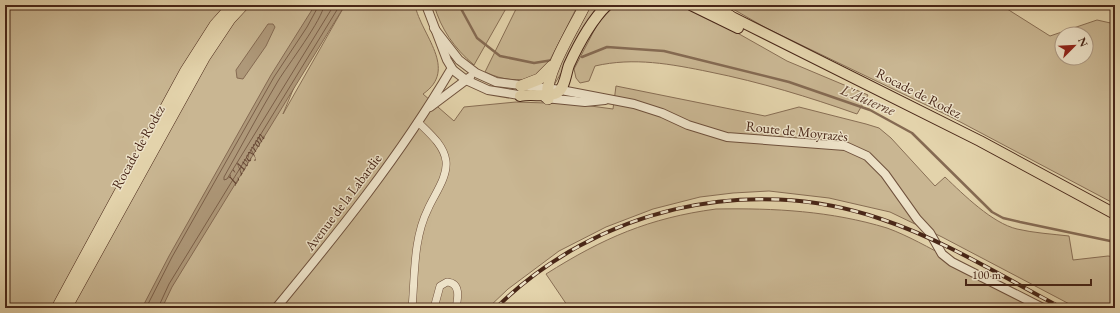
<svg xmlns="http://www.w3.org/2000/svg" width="1120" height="313" font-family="'EB Garamond',serif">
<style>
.green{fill:#c9b692;stroke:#886e54;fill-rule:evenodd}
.water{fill:#ae9879;stroke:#856a52}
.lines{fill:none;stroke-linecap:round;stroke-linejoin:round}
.shore{stroke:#7b5f48;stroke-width:1}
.stream{stroke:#856a52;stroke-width:2.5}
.minor-casing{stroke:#6f513c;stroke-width:8}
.tertiary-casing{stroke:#6f513c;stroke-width:10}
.primary-casing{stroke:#482617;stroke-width:12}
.trunk-casing{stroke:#482617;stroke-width:12}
.minor{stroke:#ede2c8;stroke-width:7}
.tertiary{stroke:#ede2c8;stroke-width:8}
.primary{stroke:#e3d3ab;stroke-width:10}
.trunk{stroke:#e3d3ab;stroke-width:11}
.rail-casing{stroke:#482617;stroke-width:4}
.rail{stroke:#ede2c8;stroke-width:2.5;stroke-dasharray:8;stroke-linecap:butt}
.labels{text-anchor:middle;stroke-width:3;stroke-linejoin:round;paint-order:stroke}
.street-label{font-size:14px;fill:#482617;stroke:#ede2c8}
.water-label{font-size:15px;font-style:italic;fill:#624230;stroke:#ede2c8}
</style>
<rect width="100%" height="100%" fill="#e3d3ab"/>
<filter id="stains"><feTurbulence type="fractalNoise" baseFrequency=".005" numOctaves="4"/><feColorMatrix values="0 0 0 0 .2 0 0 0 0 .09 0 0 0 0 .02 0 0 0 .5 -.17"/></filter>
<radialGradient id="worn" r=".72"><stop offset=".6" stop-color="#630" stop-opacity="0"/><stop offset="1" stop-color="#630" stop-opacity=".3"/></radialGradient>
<g class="green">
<path d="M 5,5 L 328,5 L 283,114 L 345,5 L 415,5 C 421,35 459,69 423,94 L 454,121 L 464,107 L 516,102 L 576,104 L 613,109 L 616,86 L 765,116 L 799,107 L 866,124 L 879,128 L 891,138 L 935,186 L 945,177 C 964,195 992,223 1017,229 C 1034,233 1052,234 1069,236 L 1073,260 L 1108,256 L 1115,257 L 1115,308 L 1077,308 L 942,237 L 890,212 L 829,198 L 769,191 L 733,193 L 700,197 L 653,209 L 606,227 L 559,251 L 508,289 L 488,308 L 5,308 Z"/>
<path d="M 434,5 L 508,5 L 474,65 C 454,48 441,29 434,5 Z"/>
<path d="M 518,5 L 578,5 L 547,66 L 538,78 C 516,81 505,81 485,72 Z"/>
<path d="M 589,5 L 602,5 L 554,85 L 552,79 Z"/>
<path d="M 616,5 L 682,5 L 725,26 L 787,61 L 868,95 L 857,114 C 809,97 760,82 710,72 C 671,64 634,57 595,66 L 589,81 L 580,83 L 576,78 L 574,69 L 597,25 L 604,16 Z"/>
<path d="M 726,5 L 991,5 L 1004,7 L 1050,36 L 1097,20 L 1115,24 L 1115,204 L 949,116 L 766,28 ZM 1062,34 L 1086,34 L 1086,58 L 1062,58 Z"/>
<path d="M 716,209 C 775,208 831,211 887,228 C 909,236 929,248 949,258 C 981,275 1012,291 1043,308 L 696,308 L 695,306 L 692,308 L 569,308 L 546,274 C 603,238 649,218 716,209 Z"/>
</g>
<g class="water">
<path d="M 315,5 L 345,5 L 172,287 L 162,308 L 142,308 L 169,256 L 271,75 Z"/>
<path d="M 268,24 L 273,24 L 275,27 L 266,46 L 243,79 L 237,78 L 236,70 Z"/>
</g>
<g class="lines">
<g class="shore">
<path d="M 324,5 C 323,19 287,66 278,81 C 259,113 242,145 224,177 L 224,180 L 227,179 L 334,5"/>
<path d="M 146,308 L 172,257 L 274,77 L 307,27 L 319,5"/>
<path id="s1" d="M 158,308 L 169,284 L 340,5"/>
</g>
<g class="stream">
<path d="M 459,5 L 477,38 L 500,56 L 534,63 L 553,60"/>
<path d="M 582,57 L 607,47 L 664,51 L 789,82 L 870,110 L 912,133 L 992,212 L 1003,218 L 1020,222 L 1115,242"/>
</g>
<g class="minor-casing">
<g id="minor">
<path d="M 412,308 C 415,276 413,239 428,209 C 434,195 448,177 446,161 C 444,145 429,133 418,122"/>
<path d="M 434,308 L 440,286 L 447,282 C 461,283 458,298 456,308"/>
</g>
</g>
<g class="tertiary-casing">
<g id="tertiary">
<path d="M 426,5 L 447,60 L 453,70 L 466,80 L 488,90 L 525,96"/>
<path d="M 434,28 L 459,60 L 476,73 L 496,82 L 561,90 L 634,104 L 662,113 L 688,125 L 727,137 L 845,146 L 867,156 L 885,174 L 917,219 L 930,233 L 942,254 L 952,262 L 1043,308"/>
<path d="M 545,98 L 585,102 L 605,100"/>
<path d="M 430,107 L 470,77"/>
<path d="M 276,308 C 338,233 400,156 450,71 L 453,70"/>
</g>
</g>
<g class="primary-casing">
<g id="primary">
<path d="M 691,5 L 738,28"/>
<path d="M 723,11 L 730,16 L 980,141 L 1115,214"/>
<path d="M 520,96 C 531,93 547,98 557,93 C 565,88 566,73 569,65 C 579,43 590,22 607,5"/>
</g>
</g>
<g class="trunk-casing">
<g id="trunk">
<path d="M 707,5 L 730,16"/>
<path d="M 521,86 L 539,79 L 552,66"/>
<path d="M 548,99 C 543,76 574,28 585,5"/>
<path d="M 57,308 L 185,72 L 215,25 L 232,6"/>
<path d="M 66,308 L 204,58 L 230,19 L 243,5"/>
</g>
</g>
<use href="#minor" class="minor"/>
<use href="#tertiary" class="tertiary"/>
<use href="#primary" class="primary"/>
<use href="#trunk" class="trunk"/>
<g class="rail-casing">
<path id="rail" d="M 496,308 C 596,209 747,173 881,219 C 944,240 1003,277 1062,308"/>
</g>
<use href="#rail" class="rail"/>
</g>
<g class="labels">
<g class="street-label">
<text transform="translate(919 93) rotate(27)" y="5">Rocade de Rodez</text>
<text transform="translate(797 131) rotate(6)" y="5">Route de Moyrazès</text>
<text transform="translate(138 147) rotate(-61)" y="5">Rocade de Rodez</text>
<text transform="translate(343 202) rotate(-53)" y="5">Avenue de la Labardie</text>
</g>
<g class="water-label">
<text transform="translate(868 100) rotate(23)" y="5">L'Auterne</text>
<text dy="5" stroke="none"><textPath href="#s1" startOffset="174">L'Aveyron</textPath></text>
</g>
</g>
<rect width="1120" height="313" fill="none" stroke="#e3d3ab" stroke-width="20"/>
<rect x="6" y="6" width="1108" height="301" fill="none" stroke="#482617" stroke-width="2"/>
<rect x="10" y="10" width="1100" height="293" fill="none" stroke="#482617"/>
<g transform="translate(1074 46) rotate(66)"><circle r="19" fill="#ede2c8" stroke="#ab9781"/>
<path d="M0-3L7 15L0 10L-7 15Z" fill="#8f2418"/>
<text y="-6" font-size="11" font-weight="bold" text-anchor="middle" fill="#482617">N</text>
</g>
<path d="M966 279v6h125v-6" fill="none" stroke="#482617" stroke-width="2"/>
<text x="972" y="279" font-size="12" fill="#482617" stroke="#ede2c8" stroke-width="3" paint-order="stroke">100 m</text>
<rect width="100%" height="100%" filter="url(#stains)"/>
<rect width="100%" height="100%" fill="url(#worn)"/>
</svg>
